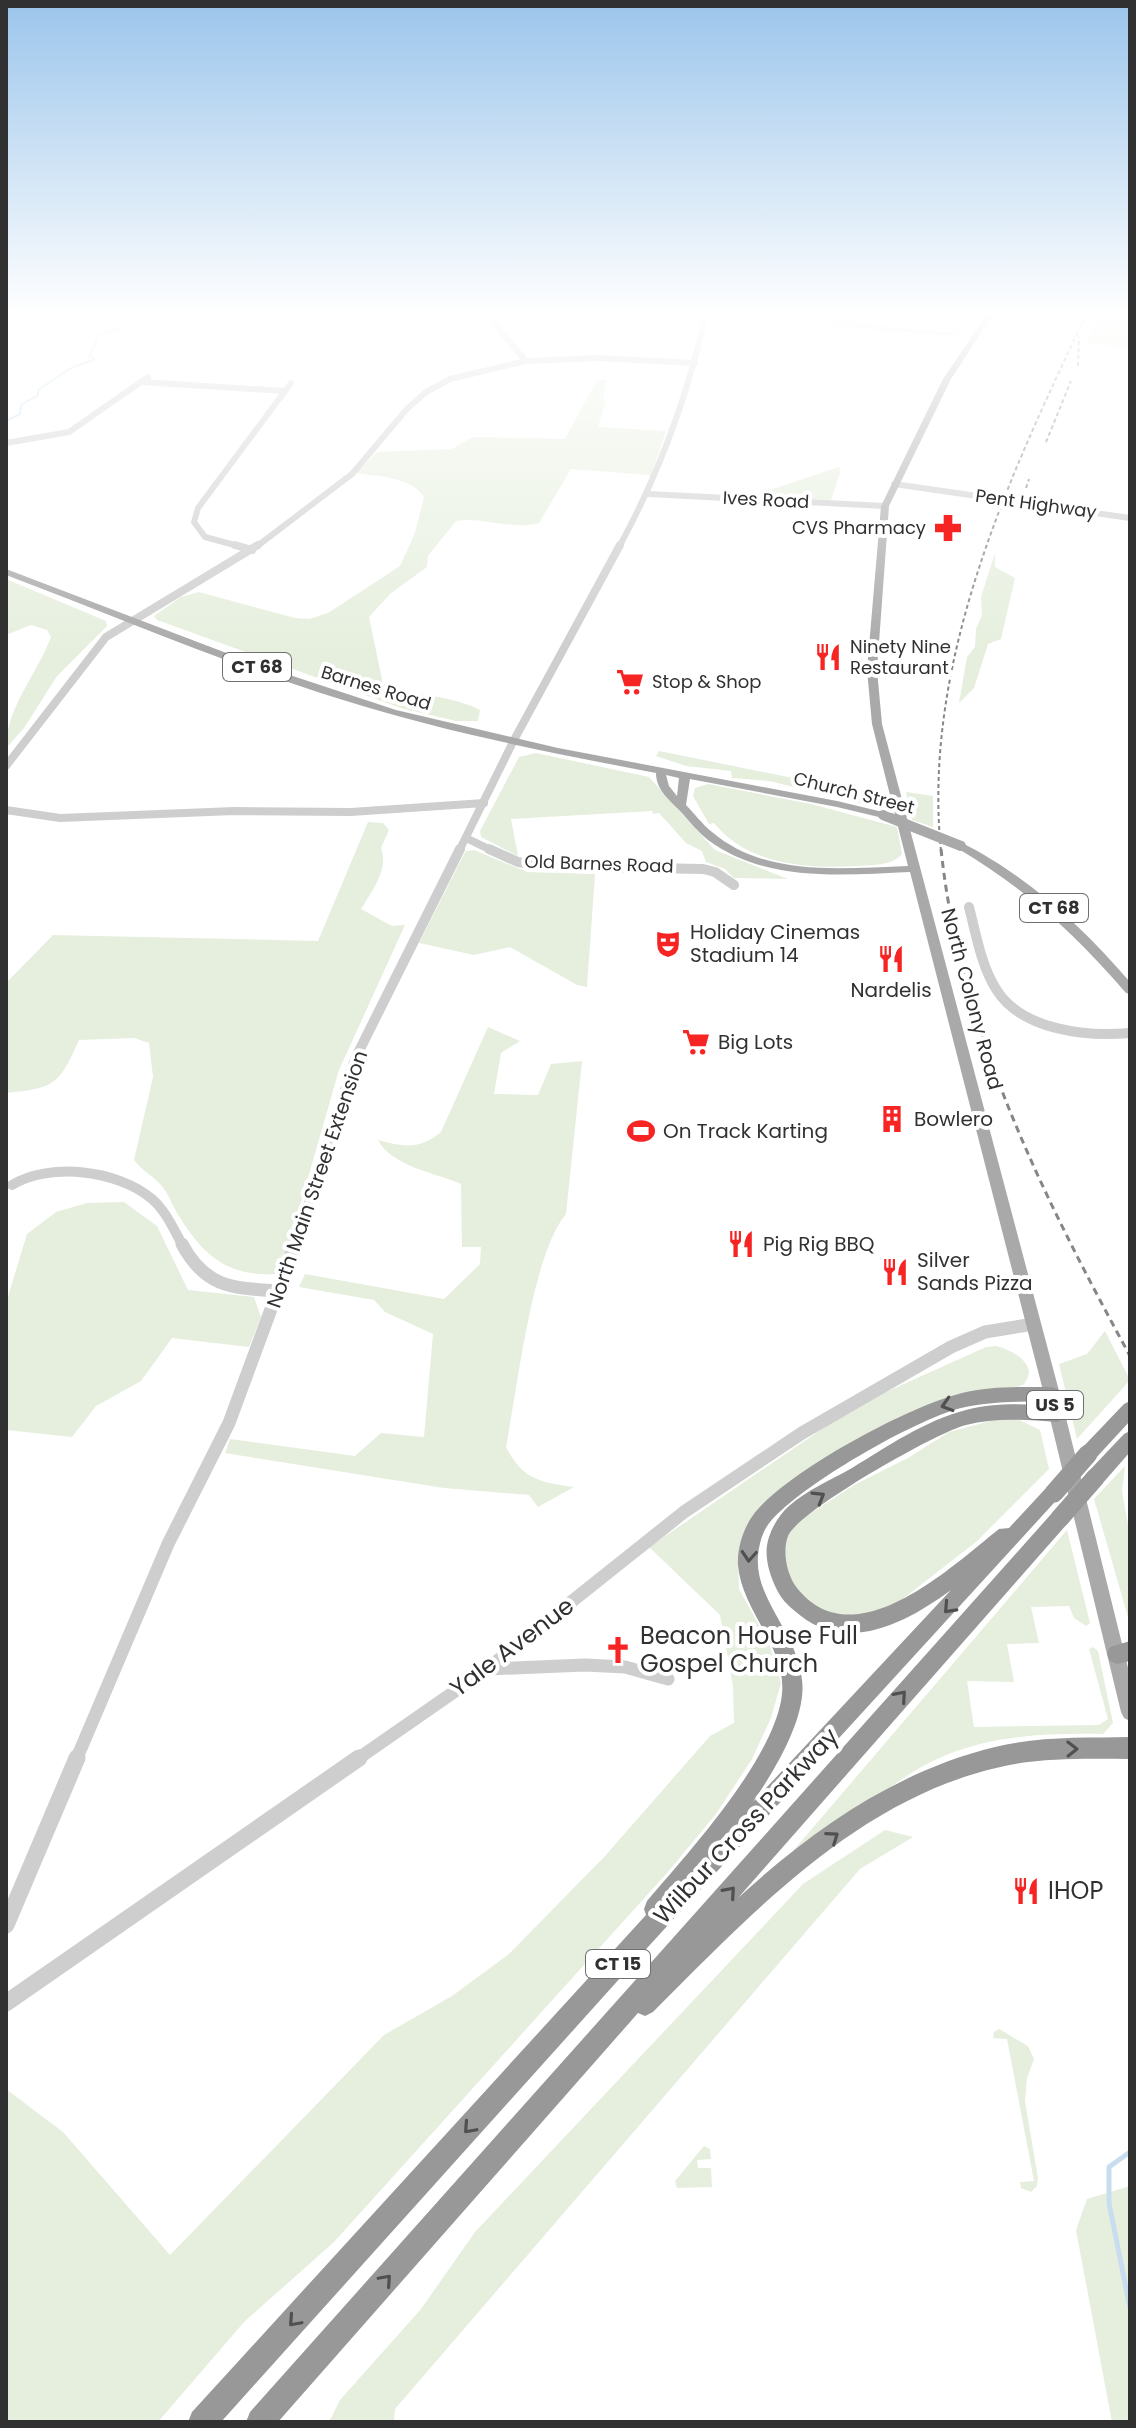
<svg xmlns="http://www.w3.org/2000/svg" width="1136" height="2428" font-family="Poppins,sans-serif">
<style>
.green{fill:#e6efde}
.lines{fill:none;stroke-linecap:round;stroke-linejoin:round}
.stream-far1{stroke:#c8def0;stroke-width:2}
.stream{stroke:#c8def0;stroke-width:5}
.minor-far4{stroke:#cecece;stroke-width:6}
.minor-far3{stroke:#cecece;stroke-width:8}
.minor-far2{stroke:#cecece;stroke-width:10}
.minor-far1{stroke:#cecece;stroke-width:13}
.minor{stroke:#cecece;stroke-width:17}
.major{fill:#a9a9a9;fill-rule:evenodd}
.highway{fill:#989898;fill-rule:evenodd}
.rail-far1{stroke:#868686;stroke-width:2;stroke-dasharray:4 3;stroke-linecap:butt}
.rail{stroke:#868686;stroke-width:3;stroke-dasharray:7 5;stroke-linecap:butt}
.major-bridge{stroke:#a9a9a9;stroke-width:10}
.highway-bridge{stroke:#989898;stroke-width:19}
.oneway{stroke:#505050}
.labels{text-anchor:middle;stroke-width:8;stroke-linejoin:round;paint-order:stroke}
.far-street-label{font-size:18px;fill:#313131;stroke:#fff}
.far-poi-label{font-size:18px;fill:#313131;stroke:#fff;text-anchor:start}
.shield{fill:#fff;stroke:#6f6f6f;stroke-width:2}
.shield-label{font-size:18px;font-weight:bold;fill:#313131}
.poi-label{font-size:20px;fill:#313131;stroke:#fff;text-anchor:start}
.street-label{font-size:20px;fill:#313131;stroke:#fff}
.near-poi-label{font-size:24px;fill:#313131;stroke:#fff;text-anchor:start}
.near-street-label{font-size:24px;fill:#313131;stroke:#fff}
</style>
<rect width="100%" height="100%" fill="#fff"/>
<g class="green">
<path d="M 6,313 L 96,313 L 62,325 L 6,320 Z"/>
<path d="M 776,313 C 833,313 888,329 944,332 L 944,335 L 832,326 L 839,320 Z"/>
<path d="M 1099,313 L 1130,318 L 1130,348 L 1086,343 Z"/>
<path d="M 601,380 L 607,381 L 603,396 L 606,401 L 598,427 L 666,431 L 651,475 L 571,469 L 539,523 C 512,531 483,516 456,521 L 428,556 L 427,567 L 390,594 L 369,617 L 383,684 C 415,696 450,695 480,710 L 478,721 L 456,721 L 401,708 L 157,620 L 154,616 L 181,597 L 199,592 L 295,618 L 309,619 L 328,613 L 400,566 L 415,533 L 424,497 C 410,476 379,477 356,473 L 377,452 L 452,449 L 473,437 L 565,439 L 594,385 Z"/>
<path d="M 839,467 L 840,473 L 831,500 L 752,496 Z"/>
<path d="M 995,553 L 995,567 L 1015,578 L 1001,639 L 988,644 L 974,688 L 959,703 L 967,657 L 975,647 L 976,629 L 982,615 L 981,597 Z"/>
<path d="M 6,579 L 106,621 L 107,626 L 57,676 L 24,728 L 6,748 C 6,707 37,675 51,637 L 47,630 L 31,625 L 6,635 Z"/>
<path d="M 659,751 L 867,793 L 886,803 L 884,809 L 769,781 L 732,778 L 731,771 L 686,766 L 656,756 Z"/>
<path d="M 536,753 L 649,777 L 715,850 L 788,879 L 734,878 L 725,869 L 706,862 L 702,851 L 686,843 L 659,813 L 653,814 L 652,811 L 511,819 L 518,856 L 481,837 L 480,831 L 519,757 Z"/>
<path d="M 708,784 L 811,804 L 897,827 L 902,854 C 892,866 872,865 856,866 C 807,869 748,865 714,823 L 709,824 L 693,796 L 695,788 Z"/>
<path d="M 906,792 L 933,796 L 933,827 L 912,820 Z"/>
<path d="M 368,822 L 383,823 L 389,830 L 381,848 C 389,869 372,891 361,909 L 392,926 L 405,925 L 339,1070 L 285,1258 L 276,1274 C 226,1277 202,1254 177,1213 C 172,1204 168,1193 161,1185 C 153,1176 142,1171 134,1160 L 153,1077 L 149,1043 L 134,1038 L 79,1040 C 59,1085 55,1088 6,1093 L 6,983 L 53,935 L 318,941 Z"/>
<path d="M 474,850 L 527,872 L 595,874 L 587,987 L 577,985 L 510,947 L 474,955 L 419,943 L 463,856 L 466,851 Z"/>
<path d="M 488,1027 L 520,1041 L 501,1053 L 494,1094 L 538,1095 L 551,1064 L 582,1061 L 566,1214 C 532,1254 517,1391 506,1447 C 523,1480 540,1482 574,1487 L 538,1507 L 529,1495 L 444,1488 L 225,1453 L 230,1439 L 355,1456 L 381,1433 L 424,1437 L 433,1334 L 385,1312 L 374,1300 L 299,1287 L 305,1274 L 444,1299 L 480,1264 L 481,1247 L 462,1247 L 461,1184 C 436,1173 391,1166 378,1140 C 404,1147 419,1150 441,1132 Z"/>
<path d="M 124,1202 L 157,1226 L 188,1290 L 254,1297 L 261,1317 L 249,1347 L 172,1338 L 141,1381 L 96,1406 L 72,1437 L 6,1430 L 6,1303 L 27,1234 L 56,1212 L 87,1203 Z"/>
<path d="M 1105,1331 L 1130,1380 L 1077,1439 L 1059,1364 L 1087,1354 Z"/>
<path d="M 996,1346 C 1013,1350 1041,1366 1023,1385 L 919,1410 L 764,1508 L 738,1557 L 739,1589 L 769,1643 L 781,1683 L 771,1718 L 752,1759 L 716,1814 L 667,1873 L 334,2242 L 244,2322 L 158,2422 L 6,2422 L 6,2089 L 63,2132 L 170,2255 L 384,2035 L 452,1996 L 509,1954 L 605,1856 L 710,1736 L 734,1723 L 733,1686 L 720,1615 L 649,1547 L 828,1425 L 886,1392 L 986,1347 Z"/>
<path d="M 998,1419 L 1017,1419 L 1040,1430 L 1049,1469 L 976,1542 L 900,1601 L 857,1619 L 811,1608 L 787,1576 L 782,1555 L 786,1536 L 796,1523 L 854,1485 L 908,1458 L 949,1432 Z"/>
<path d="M 1125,1466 L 1122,1491 L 1130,1536 L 1130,1624 L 1094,1499 Z"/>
<path d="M 1067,1530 L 1090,1623 L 1086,1626 L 1074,1618 L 1069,1606 L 1031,1607 L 1039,1643 L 1007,1644 L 1014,1682 L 967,1681 L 974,1727 L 1099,1725 L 1108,1719 L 1089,1649 L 1093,1647 L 1098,1651 L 1113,1723 L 1103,1734 C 1034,1733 966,1736 907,1776 C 869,1800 834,1833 793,1851 Z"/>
<path d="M 885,1830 L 913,1837 L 860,1869 L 395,2409 L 394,2422 L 329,2422 L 340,2400 L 421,2309 L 475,2232 L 803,1884 Z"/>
<path d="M 999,2029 L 1028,2046 L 1034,2059 L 1027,2078 L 1025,2101 L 1038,2178 L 1037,2186 L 1031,2192 L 1021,2188 L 1020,2182 L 1034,2181 L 1007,2039 L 993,2038 L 994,2032 Z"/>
<path d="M 704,2146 L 710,2149 L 711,2159 L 697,2160 L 698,2168 L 711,2168 L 712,2187 L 677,2188 L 675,2181 Z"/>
<path d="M 1130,2186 L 1130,2422 L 1112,2422 L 1076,2230 L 1087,2199 Z"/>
</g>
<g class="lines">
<g class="stream-far1">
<path d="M 793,313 L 834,320 L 847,327 L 953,334 L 962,331 L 971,317 L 981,315"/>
<path d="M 996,314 L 1010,313"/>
<path d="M 6,421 L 20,414 L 21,405 L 38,395 L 38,390 L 71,368 L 96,359 L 89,357 L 98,336 L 154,317 L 153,313"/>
</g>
<path class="stream" d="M 1130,2152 L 1109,2167 L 1109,2203 L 1130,2308"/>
<g class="minor-far4">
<path d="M 485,313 L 526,361"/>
<path d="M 142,382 L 285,391"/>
<path d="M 6,443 L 69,432 L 148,377"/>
<path d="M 894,484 L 1130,518"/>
<path d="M 648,494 L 885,506"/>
<path d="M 242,547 L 205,537 L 194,522 L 198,508 L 291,383"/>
<path d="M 256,547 L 352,474 L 407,409 L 426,392 L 450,379 L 526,361 L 598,358 L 695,363"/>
<path d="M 619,547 C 659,474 688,395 706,313"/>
</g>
<g class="minor-far3">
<path d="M 235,545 L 252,550"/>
<path d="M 6,766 L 106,637 L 258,545"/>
<path d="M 6,810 L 60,818 L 234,811 L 351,812 L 484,803"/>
<path d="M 466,838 L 493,851"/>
<path d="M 459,851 L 514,740 L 620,545"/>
</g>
<g class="minor-far2">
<path d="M 489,849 L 518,862 L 543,866 L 703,869 L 715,872 L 734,885"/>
<path d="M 969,907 C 976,934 981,965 996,989 C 1021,1030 1086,1037 1130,1033"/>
<path d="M 12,1185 C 50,1162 118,1170 152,1199 C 166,1211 174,1230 183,1246"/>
<path d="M 295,1246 L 355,1059 L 460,849"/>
</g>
<g class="minor-far1">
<path d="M 182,1244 C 206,1289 234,1288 280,1291"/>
<path d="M 488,1669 L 585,1665 L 625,1667 L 668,1679"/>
<path d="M 76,1760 L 168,1544 L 229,1423 L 295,1244"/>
<path d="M 356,1760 L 487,1669 L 684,1512 L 802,1433 L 951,1347 L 985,1332 L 1034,1324"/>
</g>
<g class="minor">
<path d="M 6,1925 L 77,1758"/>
<path d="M 6,2003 L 359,1758"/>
</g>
<g class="major">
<path d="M 988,313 L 994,313 L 951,379 L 889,506 L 877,670 L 882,724 L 1063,1406 L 1130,1676 L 1130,1721 L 1124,1718 L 1121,1712 L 1047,1406 L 910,872 C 842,875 766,883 708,840 C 698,832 690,822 682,813 C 671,801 656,791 656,773 C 551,753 445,732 343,700 C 228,665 118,617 6,575 L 6,569 L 250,662 L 396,710 L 558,748 L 837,801 L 887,813 L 887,817 L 883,818 L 837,807 L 690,779 L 686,805 C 695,814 702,824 712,832 C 766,878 843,868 908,866 L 872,724 L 867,670 L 881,506 L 943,379 ZM 666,775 L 679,778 L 677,796 L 669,786 Z"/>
<path d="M 961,843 C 974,848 987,857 999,864 C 1050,897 1091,937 1130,982 L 1130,994 L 1126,993 C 1073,932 1027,890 957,848 L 956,846 Z"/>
</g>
<g class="highway">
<path d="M 1052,1387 L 1058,1389 L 1061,1394 L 1058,1399 L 1052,1401 C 1022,1402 991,1401 961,1408 C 914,1420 801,1485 770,1522 C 762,1532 759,1544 758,1556 C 756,1581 769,1602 781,1624 C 791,1641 800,1660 802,1680 C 807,1718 774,1771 753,1802 L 951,1590 C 909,1621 849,1654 801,1616 C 791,1608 783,1602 777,1590 C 769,1574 763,1554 769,1537 C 773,1525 780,1514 789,1506 C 807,1490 831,1480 852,1468 C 888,1446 924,1421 966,1410 C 995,1402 1027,1404 1057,1406 L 1063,1409 L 1066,1414 L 1063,1419 L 1057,1422 C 1027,1420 996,1417 966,1425 C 937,1432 798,1511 788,1536 C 782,1552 787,1575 797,1588 C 854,1660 951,1567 999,1529 L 1009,1528 L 1047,1487 L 1054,1485 L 1061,1487 L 1063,1493 L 648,1947 L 221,2422 L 188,2422 L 192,2412 L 646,1915 L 644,1909 L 647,1901 C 689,1852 769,1764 781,1701 C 791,1650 742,1614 738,1565 C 737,1546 745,1523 758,1509 C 795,1468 907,1407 962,1393 C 991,1386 1022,1387 1052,1387 Z"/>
<path d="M 1130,1401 L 1130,1421 L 1094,1460 L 1088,1462 L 1082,1460 L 1079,1454 L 1082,1448 L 1124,1404 Z"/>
<path d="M 1130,1431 L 1130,1452 L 1102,1484 L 1095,1486 L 1088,1484 L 1086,1478 L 1088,1472 L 1124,1434 Z"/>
<path d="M 1060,1510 L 1067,1512 L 1069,1518 L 1067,1524 L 738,1898 C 812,1830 896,1771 995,1747 C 1039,1736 1086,1738 1130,1737 L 1130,1759 C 1086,1759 1040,1757 996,1768 C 856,1801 751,1914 653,2012 L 645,2016 L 638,2013 L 278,2422 L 246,2422 L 250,2412 L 1053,1512 Z"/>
<path d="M 1130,1641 L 1130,1661 L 1117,1664 L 1110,1661 L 1107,1654 L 1110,1647 Z"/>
</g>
<g class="rail-far1">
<path d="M 1078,366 L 1079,337"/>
<path d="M 1046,442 L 1071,381"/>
<path d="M 1026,488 L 1029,479"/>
<path d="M 941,851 C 922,663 1008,478 1087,313"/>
</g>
<path class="rail" d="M 941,849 C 960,1032 1043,1196 1130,1356"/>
<path class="major-bridge" d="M 883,815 L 961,846"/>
<g class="highway-bridge">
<path d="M 1054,1493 L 1088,1454"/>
<path d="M 1060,1518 L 1095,1478"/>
</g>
</g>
<defs><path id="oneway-chevron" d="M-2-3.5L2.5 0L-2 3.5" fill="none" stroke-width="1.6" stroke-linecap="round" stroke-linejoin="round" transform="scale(2)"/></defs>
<g class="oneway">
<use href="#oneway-chevron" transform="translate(947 1405) rotate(163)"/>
<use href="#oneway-chevron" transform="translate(819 1497) rotate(-31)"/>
<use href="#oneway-chevron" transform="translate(749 1556) rotate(94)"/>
<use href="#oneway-chevron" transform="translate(949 1608) rotate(133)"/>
<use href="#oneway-chevron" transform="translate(901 1696) rotate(-49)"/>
<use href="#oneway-chevron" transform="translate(1072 1749) rotate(-1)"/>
<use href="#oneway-chevron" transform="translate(833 1837) rotate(-35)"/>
<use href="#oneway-chevron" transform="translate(730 1892) rotate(-49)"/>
<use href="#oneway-chevron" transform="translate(469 2128) rotate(132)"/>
<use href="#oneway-chevron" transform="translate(386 2280) rotate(-48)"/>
<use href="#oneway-chevron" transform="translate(294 2321) rotate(132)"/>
</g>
<linearGradient id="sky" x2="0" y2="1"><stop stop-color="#9bc5eb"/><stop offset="0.48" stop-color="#fff"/><stop offset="1" stop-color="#fff" stop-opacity="0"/></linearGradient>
<rect width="1136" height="653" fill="url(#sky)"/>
<defs>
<g id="pharmacy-bare" transform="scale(2.16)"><path d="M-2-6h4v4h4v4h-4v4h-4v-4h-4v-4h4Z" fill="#f72424" stroke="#fff" stroke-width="2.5" paint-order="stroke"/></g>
<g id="restaurant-bare" transform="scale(2.16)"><path d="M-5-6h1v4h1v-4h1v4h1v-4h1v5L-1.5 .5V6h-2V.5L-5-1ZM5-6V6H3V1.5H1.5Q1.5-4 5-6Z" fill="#f72424" stroke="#fff" stroke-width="2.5" paint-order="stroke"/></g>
<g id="supermarket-bare" transform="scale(2.16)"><path d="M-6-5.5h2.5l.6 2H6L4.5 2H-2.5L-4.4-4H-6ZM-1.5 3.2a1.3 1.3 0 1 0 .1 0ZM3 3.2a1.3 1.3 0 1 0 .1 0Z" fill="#f72424" stroke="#fff" stroke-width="2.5" paint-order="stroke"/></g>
<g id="theatre-bare" transform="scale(2.16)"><path d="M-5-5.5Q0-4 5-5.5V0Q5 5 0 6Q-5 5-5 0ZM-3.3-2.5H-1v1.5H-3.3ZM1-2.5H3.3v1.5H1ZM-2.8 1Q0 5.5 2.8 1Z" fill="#f72424" stroke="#fff" stroke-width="2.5" paint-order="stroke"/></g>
<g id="building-bare" transform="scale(2.16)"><path d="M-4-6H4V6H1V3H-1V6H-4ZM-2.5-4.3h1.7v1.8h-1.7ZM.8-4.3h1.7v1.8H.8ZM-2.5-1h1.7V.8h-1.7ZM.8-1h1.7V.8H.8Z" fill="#f72424" stroke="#fff" stroke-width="2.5" paint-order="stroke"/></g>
<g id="stadium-bare" transform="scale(2.16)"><path d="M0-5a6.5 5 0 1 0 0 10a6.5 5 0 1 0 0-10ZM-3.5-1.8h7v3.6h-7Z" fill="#f72424" stroke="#fff" stroke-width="2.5" paint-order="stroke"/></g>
<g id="church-bare" transform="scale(2.16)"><path d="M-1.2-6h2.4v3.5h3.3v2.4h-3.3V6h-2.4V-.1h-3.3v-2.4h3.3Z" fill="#f72424" stroke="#fff" stroke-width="2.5" paint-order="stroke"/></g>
</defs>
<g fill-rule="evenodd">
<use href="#pharmacy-bare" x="948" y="528"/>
<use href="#restaurant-bare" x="828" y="657"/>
<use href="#supermarket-bare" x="630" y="682"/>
<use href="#theatre-bare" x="668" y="944"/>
<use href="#restaurant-bare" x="891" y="959"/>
<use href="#supermarket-bare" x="696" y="1042"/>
<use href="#building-bare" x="892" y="1119"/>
<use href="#stadium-bare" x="641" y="1131"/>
<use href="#restaurant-bare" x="741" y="1244"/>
<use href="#restaurant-bare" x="895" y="1272"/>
<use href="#church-bare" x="618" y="1650"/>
<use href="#restaurant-bare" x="1026" y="1891"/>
</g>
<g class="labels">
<g class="far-street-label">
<text transform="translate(766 500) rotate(3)" y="6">Ives Road</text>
<text transform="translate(1036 504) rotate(8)" y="6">Pent Highway</text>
<text transform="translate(376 688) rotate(17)" y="6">Barnes Road</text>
<text transform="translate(854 793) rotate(14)" y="6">Church Street</text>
<text transform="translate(599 864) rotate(2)" y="6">Old Barnes Road</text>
</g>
<g class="far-poi-label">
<text x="926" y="534" text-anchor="end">CVS Pharmacy</text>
<text x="850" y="653">Ninety Nine<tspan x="850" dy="21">Restaurant</tspan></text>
<text x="652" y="688">Stop &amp; Shop</text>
</g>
<g class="shield">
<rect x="223" y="653" width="68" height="28" rx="6"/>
<rect x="1020" y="894" width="68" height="28" rx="6"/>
<rect x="1027" y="1391" width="56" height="28" rx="6"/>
<rect x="586" y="1950" width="64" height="28" rx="6"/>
</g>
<g class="shield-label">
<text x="257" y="673">CT 68</text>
<text x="1054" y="914">CT 68</text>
<text x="1055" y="1411">US 5</text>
<text x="618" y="1970">CT 15</text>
</g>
<g class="poi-label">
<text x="690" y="939">Holiday Cinemas<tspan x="690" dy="23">Stadium 14</tspan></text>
<text x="891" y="997" text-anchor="middle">Nardelis</text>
<text x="718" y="1049">Big Lots</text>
<text x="914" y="1126">Bowlero</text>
<text x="663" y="1138">On Track Karting</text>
<text x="763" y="1251">Pig Rig BBQ</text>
<text x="917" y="1267">Silver<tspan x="917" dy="23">Sands Pizza</tspan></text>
</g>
<g class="street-label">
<text transform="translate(972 999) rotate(75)" y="7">North Colony Road</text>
<text transform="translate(317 1179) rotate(-71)" y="7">North Main Street Extension</text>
</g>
<g class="near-poi-label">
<text x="640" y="1644">Beacon House Full<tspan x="640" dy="28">Gospel Church</tspan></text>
<text x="1048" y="1899">IHOP</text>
</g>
<g class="near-street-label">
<text transform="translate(512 1647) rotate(-37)" y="8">Yale Avenue</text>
<text transform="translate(746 1826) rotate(-47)" y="8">Wilbur Cross Parkway</text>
</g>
</g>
<rect width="1136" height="2428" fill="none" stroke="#313131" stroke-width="16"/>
</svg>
